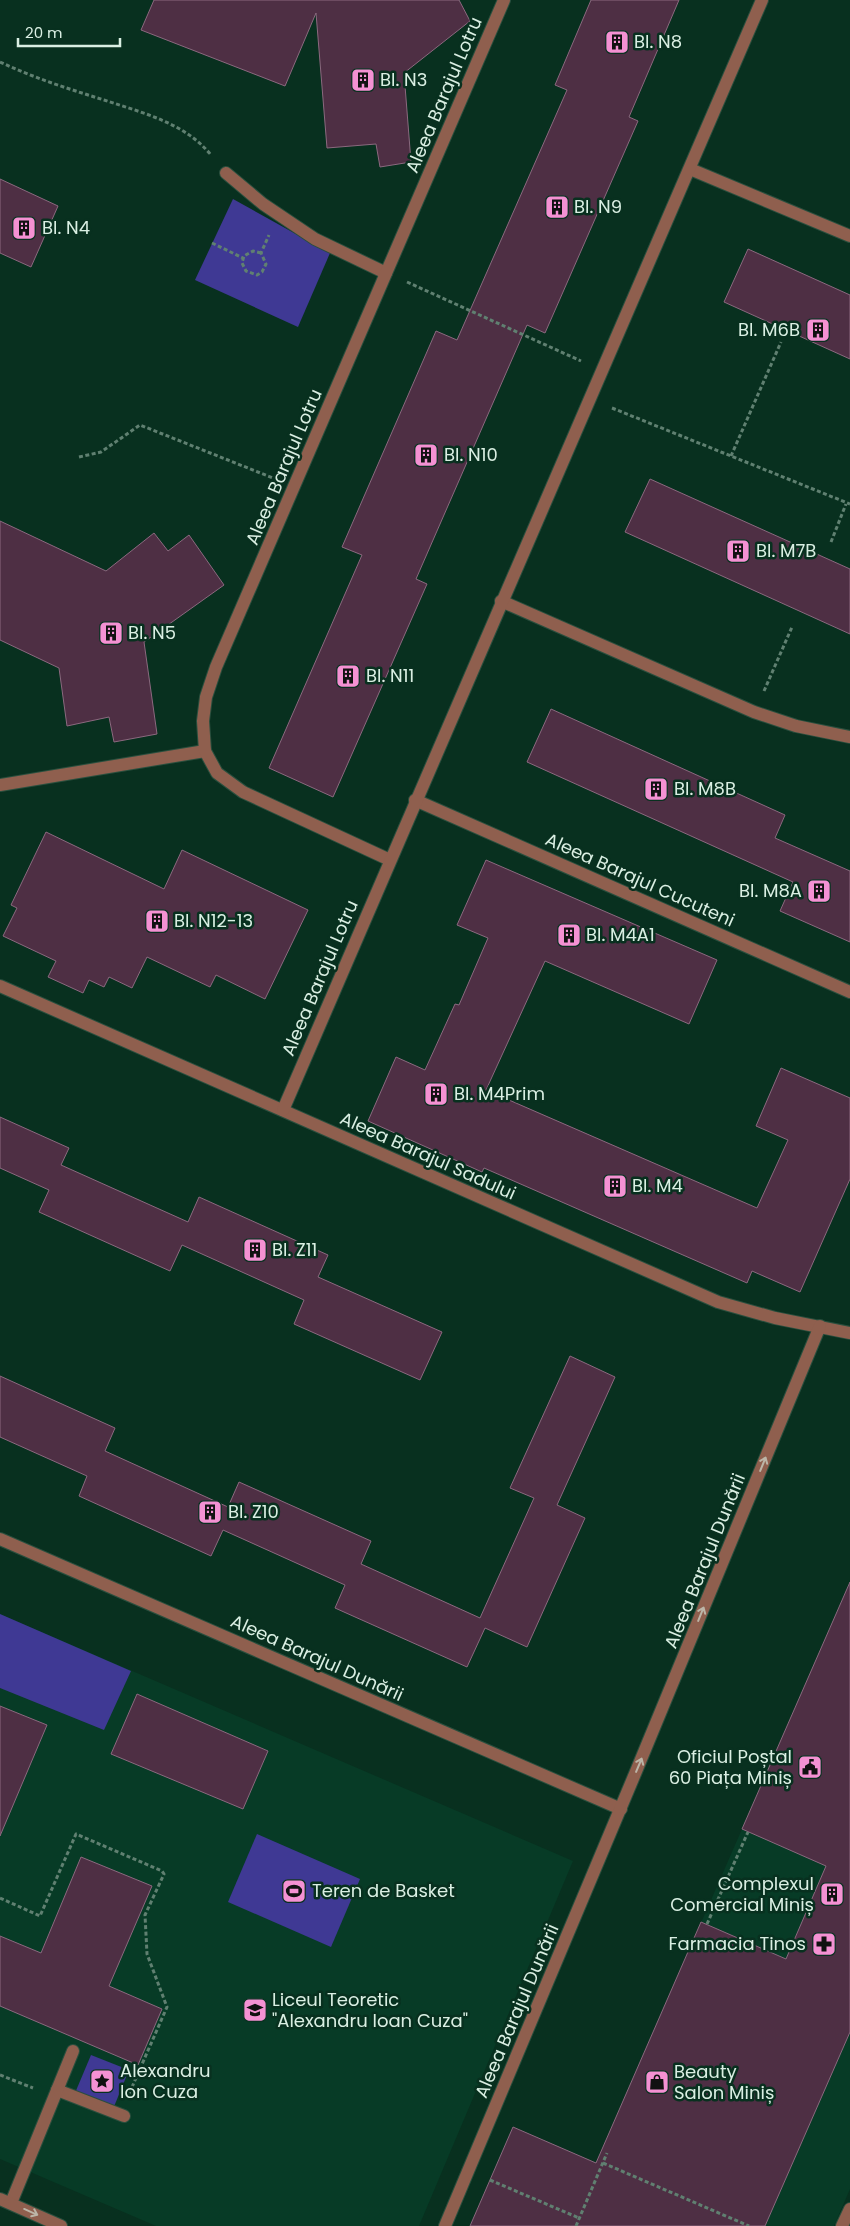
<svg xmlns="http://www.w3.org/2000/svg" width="850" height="2226" font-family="Poppins,sans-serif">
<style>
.built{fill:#073b26}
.green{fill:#3f3994}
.building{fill:#4e2f44;stroke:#8b697f}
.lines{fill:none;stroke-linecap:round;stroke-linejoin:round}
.service-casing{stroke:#2a4f3e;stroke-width:14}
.minor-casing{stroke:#2a4f3e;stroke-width:14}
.path{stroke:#608071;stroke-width:3;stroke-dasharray:4 2.5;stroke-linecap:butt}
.service{stroke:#8f5f4e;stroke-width:12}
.minor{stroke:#8f5f4e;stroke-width:12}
.oneway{stroke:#bcb5a7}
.labels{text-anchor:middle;stroke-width:5;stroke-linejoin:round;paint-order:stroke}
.poi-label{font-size:18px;fill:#daefe3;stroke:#08301f;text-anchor:start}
.street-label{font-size:18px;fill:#daefe3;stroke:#08301f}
</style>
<rect width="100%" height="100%" fill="#08301f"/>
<g class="built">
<path d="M 850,1582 L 850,2189 L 834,2226 L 470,2226 L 513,2127 L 596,2163 Z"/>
<path d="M 0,1614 L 573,1861 L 419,2226 L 156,2226 L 0,2159 Z"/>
</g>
<g class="green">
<path d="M 233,199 L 330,253 L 298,327 L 195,280 Z"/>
<path d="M 0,1614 L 131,1671 L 104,1730 L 0,1688 Z"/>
<path d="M 257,1834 L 360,1879 L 331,1947 L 228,1902 Z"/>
<path d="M 91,2055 L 129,2070 L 113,2109 L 75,2093 Z"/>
</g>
<g class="building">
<path d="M 154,0 L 459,0 L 470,21 L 404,73 L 411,162 L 380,167 L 376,144 L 327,148 L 316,13 L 285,86 L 141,30 Z"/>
<path d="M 591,0 L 679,0 L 629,117 L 638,121 L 545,333 L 527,325 L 416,579 L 427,584 L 333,797 L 269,768 L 362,555 L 342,547 L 436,331 L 457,340 L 567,90 L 555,85 Z"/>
<path d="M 0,179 L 58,206 L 31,267 L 0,253 Z"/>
<path d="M 748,249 L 850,295 L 850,359 L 724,302 Z"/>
<path d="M 650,479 L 850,569 L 850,634 L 625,532 Z"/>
<path d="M 0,521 L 106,571 L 154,533 L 168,551 L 189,535 L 224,585 L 144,642 L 157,734 L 114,742 L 109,717 L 67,726 L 59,668 L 0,640 Z"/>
<path d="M 551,709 L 785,815 L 775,838 L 850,871 L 850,942 L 780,911 L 793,882 L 527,762 Z"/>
<path d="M 46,832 L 164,889 L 182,850 L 308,910 L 265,999 L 216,975 L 210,987 L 147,957 L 132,988 L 109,977 L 104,987 L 89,980 L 83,993 L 48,977 L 56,961 L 3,936 L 17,908 L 11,905 Z"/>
<path d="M 486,860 L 717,960 L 689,1024 L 545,961 L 486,1090 L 757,1208 L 788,1140 L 756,1126 L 781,1068 L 850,1098 L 850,1179 L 800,1292 L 752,1271 L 747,1283 L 484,1168 L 482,1172 L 368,1121 L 396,1057 L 425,1070 L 455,1004 L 459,1005 L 488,938 L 457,925 Z"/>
<path d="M 0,1117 L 69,1148 L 61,1165 L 188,1222 L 199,1197 L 328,1255 L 318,1277 L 442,1332 L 420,1380 L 294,1324 L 304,1300 L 182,1245 L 170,1271 L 39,1212 L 49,1190 L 0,1168 Z"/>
<path d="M 570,1356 L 615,1377 L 557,1505 L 585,1518 L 527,1647 L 485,1628 L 467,1667 L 335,1608 L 345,1585 L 223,1530 L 211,1556 L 79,1496 L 87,1476 L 0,1437 L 0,1376 L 115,1428 L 105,1451 L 228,1507 L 239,1482 L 371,1541 L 361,1564 L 480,1618 L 534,1498 L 510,1488 Z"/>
<path d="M 850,1582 L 850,2032 L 765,2226 L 470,2226 L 513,2127 L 596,2163 L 701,1922 L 786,1959 L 826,1866 L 742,1829 Z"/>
<path d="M 137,1694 L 268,1751 L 243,1809 L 111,1754 Z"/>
<path d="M 0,1706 L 47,1725 L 0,1836 Z"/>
<path d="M 81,1857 L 152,1886 L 109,1986 L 162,2009 L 138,2065 L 0,2006 L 0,1936 L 41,1953 Z"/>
</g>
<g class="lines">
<g class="service-casing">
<g id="service">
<path d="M 690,169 L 850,236"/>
<path d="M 226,173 L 263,204 L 315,239 L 386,273"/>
<path d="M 501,601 L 754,712 L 796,726 L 850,737"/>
<path d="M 57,2090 L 124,2116"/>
<path d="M 11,2203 L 73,2051"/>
</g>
</g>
<g class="minor-casing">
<g id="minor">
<path d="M 0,785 L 205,751"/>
<path d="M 415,800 L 850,992"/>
<path d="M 390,860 L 243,792 L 217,773 L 205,751 L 203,721 L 206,697 L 216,667 L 504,0"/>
<path d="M 0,986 L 718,1302 L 775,1318 L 850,1333"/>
<path d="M 283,1110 L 762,0"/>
<path d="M 0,1539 L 621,1809"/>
<path d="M 0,2199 L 61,2226"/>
<path d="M 445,2226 L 637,1769 L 820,1326"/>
<path d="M 842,2226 L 850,2209"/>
</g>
</g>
<g class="path">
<path d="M 0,62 C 34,78 69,89 104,100 C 143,113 185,123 211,155"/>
<path d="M 212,243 L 243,258"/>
<path d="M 261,253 L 253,251 L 244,256 L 242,263 L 246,271 L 257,275 L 262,272 L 266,264 L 261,253 L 269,235"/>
<path d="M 407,282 L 581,361"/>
<path d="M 612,408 L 850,504"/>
<path d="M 731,456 L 781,342"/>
<path d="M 79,457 L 101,452 L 140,425 L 273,478"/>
<path d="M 831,542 L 846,504"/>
<path d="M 764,691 L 792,627"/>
<path d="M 0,1898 L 40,1916 L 76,1834 L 162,1871 L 164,1874 L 145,1915 L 147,1954 L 167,2007 L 129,2094"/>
<path d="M 707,1924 L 748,1832"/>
<path d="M 0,2075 L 33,2088"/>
<path d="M 603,2163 L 749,2226"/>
<path d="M 490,2180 L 579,2218"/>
<path d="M 576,2226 L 607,2153"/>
</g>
<use href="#service" class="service"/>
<use href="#minor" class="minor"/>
</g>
<defs><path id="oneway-shaft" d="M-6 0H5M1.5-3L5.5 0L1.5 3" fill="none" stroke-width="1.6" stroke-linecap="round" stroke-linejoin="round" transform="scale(1.25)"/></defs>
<g class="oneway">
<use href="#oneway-shaft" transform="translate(763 1464) rotate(-68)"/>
<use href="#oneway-shaft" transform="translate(701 1614) rotate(-68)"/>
<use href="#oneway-shaft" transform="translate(639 1765) rotate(-67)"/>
<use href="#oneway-shaft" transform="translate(31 2212) rotate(24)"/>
</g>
<defs>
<g id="building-square" transform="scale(1.25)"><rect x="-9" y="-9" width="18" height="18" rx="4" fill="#f491d3" stroke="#08301f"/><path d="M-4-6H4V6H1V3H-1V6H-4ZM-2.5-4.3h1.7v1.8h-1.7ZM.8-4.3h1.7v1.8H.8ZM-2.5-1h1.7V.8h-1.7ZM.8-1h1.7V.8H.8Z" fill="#111"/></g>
<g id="civic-square" transform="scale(1.25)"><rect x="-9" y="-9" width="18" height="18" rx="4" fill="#f491d3" stroke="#08301f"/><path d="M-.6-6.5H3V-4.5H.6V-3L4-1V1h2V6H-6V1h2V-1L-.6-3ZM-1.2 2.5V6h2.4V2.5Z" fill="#111"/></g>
<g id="stadium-square" transform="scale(1.25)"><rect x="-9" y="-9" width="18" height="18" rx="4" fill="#f491d3" stroke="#08301f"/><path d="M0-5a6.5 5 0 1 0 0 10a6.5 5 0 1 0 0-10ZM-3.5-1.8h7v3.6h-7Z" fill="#111"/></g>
<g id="pharmacy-square" transform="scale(1.25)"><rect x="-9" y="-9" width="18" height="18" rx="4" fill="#f491d3" stroke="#08301f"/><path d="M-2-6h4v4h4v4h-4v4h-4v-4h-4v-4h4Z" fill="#111"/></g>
<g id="school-square" transform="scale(1.25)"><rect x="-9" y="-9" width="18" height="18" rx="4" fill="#f491d3" stroke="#08301f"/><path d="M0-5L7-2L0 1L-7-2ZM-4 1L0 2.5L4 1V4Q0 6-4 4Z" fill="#111"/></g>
<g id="sight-square" transform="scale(1.25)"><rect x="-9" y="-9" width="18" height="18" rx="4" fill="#f491d3" stroke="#08301f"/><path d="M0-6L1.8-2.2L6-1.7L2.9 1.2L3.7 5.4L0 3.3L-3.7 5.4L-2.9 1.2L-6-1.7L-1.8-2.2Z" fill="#111"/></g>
<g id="shop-square" transform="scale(1.25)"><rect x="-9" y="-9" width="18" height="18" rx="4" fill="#f491d3" stroke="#08301f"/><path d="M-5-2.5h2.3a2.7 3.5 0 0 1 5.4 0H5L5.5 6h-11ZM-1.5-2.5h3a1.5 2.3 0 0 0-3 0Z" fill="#111"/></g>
</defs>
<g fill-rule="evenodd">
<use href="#building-square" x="617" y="42"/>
<use href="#building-square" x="363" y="80"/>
<use href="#building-square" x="557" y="207"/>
<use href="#building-square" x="24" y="228"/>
<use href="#building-square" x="818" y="330"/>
<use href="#building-square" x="426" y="455"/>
<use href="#building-square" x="738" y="551"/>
<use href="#building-square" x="111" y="633"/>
<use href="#building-square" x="348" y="676"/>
<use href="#building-square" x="656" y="789"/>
<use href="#building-square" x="819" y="891"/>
<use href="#building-square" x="157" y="921"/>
<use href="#building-square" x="569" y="935"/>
<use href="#building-square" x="436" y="1094"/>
<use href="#building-square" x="615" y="1186"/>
<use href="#building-square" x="255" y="1250"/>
<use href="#building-square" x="210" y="1512"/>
<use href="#civic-square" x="810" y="1767"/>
<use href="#stadium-square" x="294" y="1891"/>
<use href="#building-square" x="832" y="1894"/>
<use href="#pharmacy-square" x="824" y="1944"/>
<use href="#school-square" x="255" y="2010"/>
<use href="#sight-square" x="102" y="2081"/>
<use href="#shop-square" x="657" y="2082"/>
</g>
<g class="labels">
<g class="poi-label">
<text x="634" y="48">Bl. N8</text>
<text x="380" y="86">Bl. N3</text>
<text x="574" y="213">Bl. N9</text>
<text x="42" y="234">Bl. N4</text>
<text x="800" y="336" text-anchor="end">Bl. M6B</text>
<text x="444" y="461">Bl. N10</text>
<text x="756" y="557">Bl. M7B</text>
<text x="128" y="639">Bl. N5</text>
<text x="366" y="682">Bl. N11</text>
<text x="674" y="795">Bl. M8B</text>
<text x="802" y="897" text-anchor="end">Bl. M8A</text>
<text x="174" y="927">Bl. N12-13</text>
<text x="586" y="941">Bl. M4A1</text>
<text x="454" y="1100">Bl. M4Prim</text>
<text x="632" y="1192">Bl. M4</text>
<text x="272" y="1256">Bl. Z11</text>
<text x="228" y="1518">Bl. Z10</text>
<text x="792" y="1763" text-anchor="end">Oficiul Poștal<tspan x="792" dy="21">60 Piața Miniș</tspan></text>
<text x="814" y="1890" text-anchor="end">Complexul<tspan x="814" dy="21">Comercial Miniș</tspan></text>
<text x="312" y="1897">Teren de Basket</text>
<text x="806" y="1950" text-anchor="end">Farmacia Tinos</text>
<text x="272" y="2006">Liceul Teoretic<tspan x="272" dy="21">"Alexandru Ioan Cuza"</tspan></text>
<text x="120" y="2077">Alexandru<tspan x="120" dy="21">Ion Cuza</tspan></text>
<text x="674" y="2078">Beauty<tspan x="674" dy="21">Salon Miniș</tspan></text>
</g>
<g class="street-label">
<text transform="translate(444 95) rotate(-67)" y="6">Aleea Barajul Lotru</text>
<text transform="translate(284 467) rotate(-67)" y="6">Aleea Barajul Lotru</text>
<text transform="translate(640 880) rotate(24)" y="6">Aleea Barajul Cucuteni</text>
<text transform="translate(320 978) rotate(-67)" y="6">Aleea Barajul Lotru</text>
<text transform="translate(428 1156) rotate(24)" y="6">Aleea Barajul Sadului</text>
<text transform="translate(705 1561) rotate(-68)" y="6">Aleea Barajul Dunării</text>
<text transform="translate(317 1658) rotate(24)" y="6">Aleea Barajul Dunării</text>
<text transform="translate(517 2011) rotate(-67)" y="6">Aleea Barajul Dunării</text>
</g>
</g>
<path d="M18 38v8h102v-8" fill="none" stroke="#daefe3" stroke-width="2.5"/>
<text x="25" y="38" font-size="15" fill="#daefe3" stroke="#08301f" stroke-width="4" paint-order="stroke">20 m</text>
</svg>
